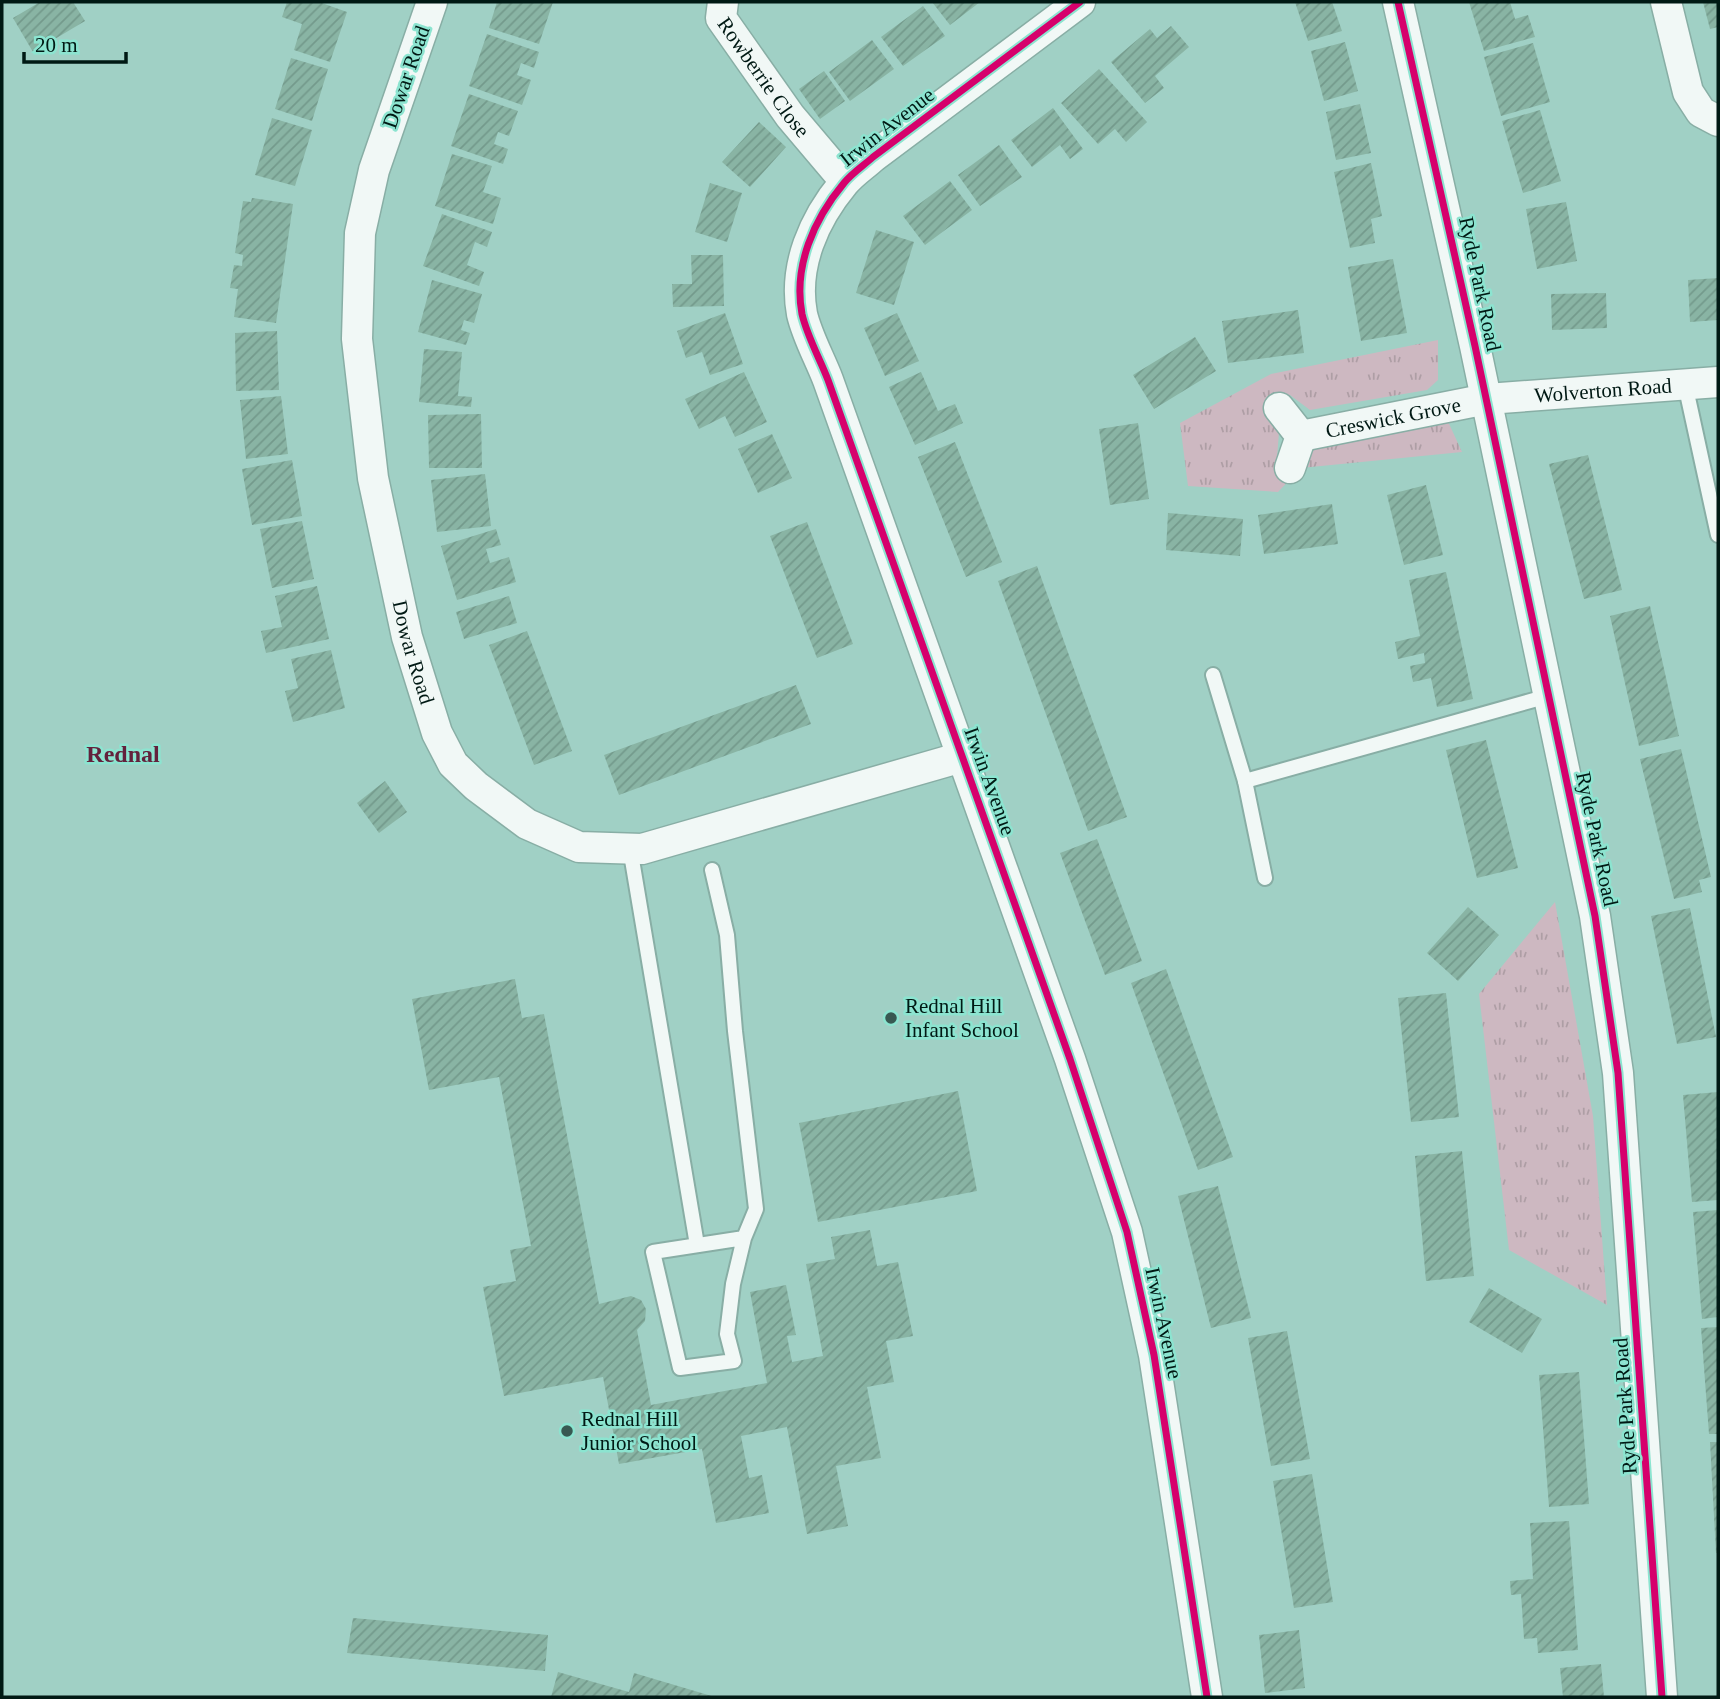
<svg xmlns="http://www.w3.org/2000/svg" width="1720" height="1699" font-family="Georgia,serif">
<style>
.grass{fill:url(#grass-tufts)}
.building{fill:url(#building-hatch)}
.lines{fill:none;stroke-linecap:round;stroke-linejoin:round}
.service-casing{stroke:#88aea5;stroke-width:18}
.minor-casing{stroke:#88aea5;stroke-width:33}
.service{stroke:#f1f8f6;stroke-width:14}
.minor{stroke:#f1f8f6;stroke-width:30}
.cycleway-casing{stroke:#8ce4d0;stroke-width:11}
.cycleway{stroke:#d6006c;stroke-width:7}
.poi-dot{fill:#385952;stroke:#8ce4d0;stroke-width:2.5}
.labels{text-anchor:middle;stroke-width:5;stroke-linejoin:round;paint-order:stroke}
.street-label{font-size:21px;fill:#001914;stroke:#8ce4d0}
.poi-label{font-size:21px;fill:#001914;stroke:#8ce4d0;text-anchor:start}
.quarter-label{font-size:24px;font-weight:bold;fill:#63213c;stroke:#8ce4d0}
</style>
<defs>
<pattern id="grass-tufts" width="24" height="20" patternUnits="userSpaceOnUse" patternTransform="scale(1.75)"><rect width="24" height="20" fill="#cdb8c1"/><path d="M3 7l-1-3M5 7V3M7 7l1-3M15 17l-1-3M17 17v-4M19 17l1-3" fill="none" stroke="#ae9ea5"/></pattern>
<pattern id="building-hatch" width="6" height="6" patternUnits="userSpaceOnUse" patternTransform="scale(1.75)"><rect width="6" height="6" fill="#89b4a4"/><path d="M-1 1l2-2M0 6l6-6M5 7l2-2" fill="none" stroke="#749a8c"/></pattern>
</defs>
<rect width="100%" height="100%" fill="#a0d0c5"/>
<g class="grass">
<path d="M 1438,340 L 1438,380 L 1427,390 L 1310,410 L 1290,395 L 1269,410 L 1279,432 L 1277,458 L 1312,442 L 1445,415 L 1462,452 L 1301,468 L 1278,492 L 1188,486 L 1180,423 L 1271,374 Z"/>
<path d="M 1555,902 L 1593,1116 L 1607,1305 L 1509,1250 L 1479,994 Z"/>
</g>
<g class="building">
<path d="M 40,2 L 73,2 L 85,21 L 33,52 L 13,18 Z"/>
<path d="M 287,2 L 319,2 L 347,12 L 330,62 L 294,50 L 302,24 L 282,17 Z"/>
<path d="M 497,2 L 553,2 L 539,44 L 489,28 Z"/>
<path d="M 932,2 L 980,2 L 950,25 Z"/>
<path d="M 1295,2 L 1332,2 L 1342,31 L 1308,41 Z"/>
<path d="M 1469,2 L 1510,2 L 1515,19 L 1528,15 L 1535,37 L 1484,51 Z"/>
<path d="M 1703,2 L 1718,2 L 1718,27 L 1710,29 Z"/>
<path d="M 923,6 L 945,36 L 903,66 L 881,37 Z"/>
<path d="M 1171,26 L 1189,47 L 1155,76 L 1164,88 L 1145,103 L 1111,62 L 1150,29 L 1157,38 Z"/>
<path d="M 487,34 L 539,52 L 534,68 L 521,63 L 517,75 L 531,80 L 522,105 L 469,86 Z"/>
<path d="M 872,40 L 894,69 L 850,101 L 829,72 Z"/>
<path d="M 1345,42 L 1358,91 L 1324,101 L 1311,51 Z"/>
<path d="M 1533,43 L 1550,102 L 1501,116 L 1484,57 Z"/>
<path d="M 291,58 L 328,69 L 312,121 L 275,109 Z"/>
<path d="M 1099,69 L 1147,122 L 1126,142 L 1115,129 L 1098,144 L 1061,103 Z"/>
<path d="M 824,71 L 845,101 L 820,119 L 799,89 Z"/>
<path d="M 469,94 L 518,111 L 509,136 L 498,132 L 494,144 L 508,149 L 503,164 L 451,146 Z"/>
<path d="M 1360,104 L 1371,153 L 1336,160 L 1326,112 Z"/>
<path d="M 1053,108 L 1083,149 L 1070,159 L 1060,145 L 1032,167 L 1011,140 Z"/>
<path d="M 1540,110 L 1561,181 L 1523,193 L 1502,121 Z"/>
<path d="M 272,118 L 312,130 L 295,186 L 255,175 Z"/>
<path d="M 759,122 L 786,147 L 750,187 L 722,162 Z"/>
<path d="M 999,145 L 1022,177 L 980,206 L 958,175 Z"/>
<path d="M 452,154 L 492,166 L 483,192 L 501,198 L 493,224 L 435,206 Z"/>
<path d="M 1371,163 L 1382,216 L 1371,219 L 1375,243 L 1350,248 L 1334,172 Z"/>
<path d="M 950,181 L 972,210 L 925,245 L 903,216 Z"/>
<path d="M 710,183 L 742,193 L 727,242 L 695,232 Z"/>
<path d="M 252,198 L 293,204 L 276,323 L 234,317 L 238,289 L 230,288 L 234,265 L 242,266 L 243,255 L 235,253 L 243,201 L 251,202 Z"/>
<path d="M 1566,202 L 1577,261 L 1537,269 L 1526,209 Z"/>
<path d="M 442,214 L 492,232 L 487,247 L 475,242 L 467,265 L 484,272 L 479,286 L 423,266 Z"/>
<path d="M 876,230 L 914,242 L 894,305 L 856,293 Z"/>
<path d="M 691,255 L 723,255 L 724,306 L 673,307 L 672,284 L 692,284 Z"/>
<path d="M 1393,259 L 1407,333 L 1361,341 L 1348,267 Z"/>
<path d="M 1718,278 L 1718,320 L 1690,322 L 1688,280 Z"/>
<path d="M 432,280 L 482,294 L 474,323 L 464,320 L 461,330 L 470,333 L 466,345 L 418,332 Z"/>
<path d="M 1606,293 L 1607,328 L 1552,330 L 1551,294 Z"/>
<path d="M 1298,310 L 1304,353 L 1228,363 L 1222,321 Z"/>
<path d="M 725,313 L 743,364 L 710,375 L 702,352 L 686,358 L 677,331 Z"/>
<path d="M 897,313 L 919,361 L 885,376 L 864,328 Z"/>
<path d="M 277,331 L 279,390 L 236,391 L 235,333 Z"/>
<path d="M 1195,337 L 1216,371 L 1154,409 L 1133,375 Z"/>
<path d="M 424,349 L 462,352 L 458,396 L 472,397 L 471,407 L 419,402 Z"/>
<path d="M 744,372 L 767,422 L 735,437 L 725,416 L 699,429 L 685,399 Z"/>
<path d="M 921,372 L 938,411 L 955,404 L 963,423 L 915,445 L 889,387 Z"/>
<path d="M 281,396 L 288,454 L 246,459 L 240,400 Z"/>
<path d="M 481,414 L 482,468 L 429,468 L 428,415 Z"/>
<path d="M 1138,423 L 1149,499 L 1110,505 L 1099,429 Z"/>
<path d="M 772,434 L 792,478 L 758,493 L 738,449 Z"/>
<path d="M 955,442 L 1002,562 L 966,577 L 918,457 Z"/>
<path d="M 1588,455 L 1622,590 L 1584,599 L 1549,464 Z"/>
<path d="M 292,460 L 302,516 L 252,525 L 242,469 Z"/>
<path d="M 485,474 L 491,526 L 437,532 L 431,480 Z"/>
<path d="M 1426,485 L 1443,555 L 1404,565 L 1387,495 Z"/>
<path d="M 1332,504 L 1338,544 L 1264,554 L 1258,515 Z"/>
<path d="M 1168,513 L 1243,519 L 1240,556 L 1166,550 Z"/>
<path d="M 302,521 L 314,579 L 272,588 L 260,529 Z"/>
<path d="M 807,522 L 853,644 L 817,658 L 770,536 Z"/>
<path d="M 496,529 L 501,545 L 486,549 L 490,563 L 509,557 L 516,582 L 457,600 L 441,546 Z"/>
<path d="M 1037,566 L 1127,817 L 1088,831 L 998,581 Z"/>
<path d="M 1446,572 L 1473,699 L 1437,707 L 1431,678 L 1413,682 L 1410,666 L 1425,663 L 1424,653 L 1398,659 L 1395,642 L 1420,636 L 1409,580 Z"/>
<path d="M 317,586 L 329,639 L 266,653 L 261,631 L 282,627 L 275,596 Z"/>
<path d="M 509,596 L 517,623 L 464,639 L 456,612 Z"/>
<path d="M 1650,606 L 1679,736 L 1639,746 L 1610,616 Z"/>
<path d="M 527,631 L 572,751 L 534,765 L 489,645 Z"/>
<path d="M 331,650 L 345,708 L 293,722 L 285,691 L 298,688 L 291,659 Z"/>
<path d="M 796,685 L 811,724 L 619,795 L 604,755 Z"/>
<path d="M 1486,740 L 1518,868 L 1477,878 L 1446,750 Z"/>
<path d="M 1681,749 L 1711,877 L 1699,880 L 1702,892 L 1674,899 L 1640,759 Z"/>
<path d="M 385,781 L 407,812 L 379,833 L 357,803 Z"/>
<path d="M 1097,839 L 1142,961 L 1105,975 L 1060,853 Z"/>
<path d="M 1468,907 L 1499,935 L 1458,981 L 1427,953 Z"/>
<path d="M 1690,908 L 1716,1037 L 1677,1044 L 1651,916 Z"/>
<path d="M 1166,969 L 1233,1157 L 1198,1170 L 1131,983 Z"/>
<path d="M 515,979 L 522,1018 L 544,1014 L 599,1304 L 631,1296 L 641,1300 L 646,1309 L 645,1321 L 637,1330 L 651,1405 L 767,1383 L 750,1292 L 786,1285 L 796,1335 L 787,1336 L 792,1362 L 823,1356 L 806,1264 L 835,1259 L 831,1237 L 870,1230 L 877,1266 L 898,1262 L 913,1336 L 886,1341 L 894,1382 L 867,1387 L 881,1458 L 836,1466 L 848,1526 L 807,1534 L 787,1427 L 741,1436 L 749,1478 L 762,1475 L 769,1513 L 716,1523 L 702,1449 L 619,1464 L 603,1377 L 504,1396 L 483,1287 L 516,1281 L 510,1250 L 531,1246 L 499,1077 L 429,1090 L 412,999 Z"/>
<path d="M 1446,993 L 1459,1117 L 1411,1122 L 1398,998 Z"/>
<path d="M 958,1091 L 977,1191 L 818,1222 L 799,1123 Z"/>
<path d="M 1718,1092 L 1718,1200 L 1692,1202 L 1683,1095 Z"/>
<path d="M 1462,1151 L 1474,1276 L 1426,1281 L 1415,1156 Z"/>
<path d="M 1218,1186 L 1251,1318 L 1211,1328 L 1178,1196 Z"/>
<path d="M 1718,1210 L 1718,1317 L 1702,1319 L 1693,1212 Z"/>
<path d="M 1489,1288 L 1542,1319 L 1522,1353 L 1469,1322 Z"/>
<path d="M 1718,1327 L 1718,1434 L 1709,1434 L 1701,1328 Z"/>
<path d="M 1287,1331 L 1310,1459 L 1271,1466 L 1248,1338 Z"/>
<path d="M 1579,1372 L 1589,1504 L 1549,1507 L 1539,1375 Z"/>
<path d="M 1710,1442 L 1718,1442 L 1718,1553 L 1716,1553 Z"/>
<path d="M 1312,1474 L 1333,1602 L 1294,1608 L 1273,1481 Z"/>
<path d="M 1569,1521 L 1578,1650 L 1538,1653 L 1537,1638 L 1524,1639 L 1521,1594 L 1511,1595 L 1510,1581 L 1533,1579 L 1530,1523 Z"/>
<path d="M 353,1618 L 548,1635 L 545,1671 L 347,1653 Z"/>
<path d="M 1299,1630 L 1305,1688 L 1265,1693 L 1259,1635 Z"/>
<path d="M 1601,1664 L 1604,1697 L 1563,1697 L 1560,1668 Z"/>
<path d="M 558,1672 L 629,1692 L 634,1673 L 715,1697 L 551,1697 Z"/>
</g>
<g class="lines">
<g class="service-casing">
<g id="service">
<path d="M 1685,384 L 1718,535"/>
<path d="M 1213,675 L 1245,781 L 1265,878"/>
<path d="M 1245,781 L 1548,696"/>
<path d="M 630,848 L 697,1245"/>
<path d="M 712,870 L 727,935 L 735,1031 L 756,1209 L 744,1238 L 733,1284 L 727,1334 L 734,1361 L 680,1368 L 653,1252 L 744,1238"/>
</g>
</g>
<g class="minor-casing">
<g id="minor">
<path id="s1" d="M 432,2 L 374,170 L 360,233 L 357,339 L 373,478 L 407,637 L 437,733 L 453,764 L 476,786 L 527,824 L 579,847 L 642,849 L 962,757"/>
<path id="s2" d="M 723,2 L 721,18 L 790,116 L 845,181"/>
<path d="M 1080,2 L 873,157 C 863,166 852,173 844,183 C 814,219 793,266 802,314 C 807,336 820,359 828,380 L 1070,1059 L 1127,1232 L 1154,1355 L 1207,1697"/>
<path d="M 1398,2 L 1475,346 L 1595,916 L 1618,1073 L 1662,1697"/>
<path d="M 1666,2 L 1688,92 L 1701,112 L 1718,121"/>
<path d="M 1279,408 L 1301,436 L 1290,468"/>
<path id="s3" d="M 1301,436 L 1487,399 L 1718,382"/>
</g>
</g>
<use href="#service" class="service"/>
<use href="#minor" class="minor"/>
<g class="cycleway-casing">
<g id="cycleway">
<path d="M 1080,2 L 873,157 C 863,166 852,173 844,183 C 814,219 793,266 802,314 C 807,336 820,359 828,380 L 1070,1059 L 1127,1232 L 1154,1355 L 1207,1697"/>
<path d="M 1398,2 L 1475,346 L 1595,916 L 1618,1073 L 1662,1697"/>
</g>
</g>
<use href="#cycleway" class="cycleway"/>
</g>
<g class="poi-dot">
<circle cx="891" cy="1018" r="7"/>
<circle cx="567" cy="1431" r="7"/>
</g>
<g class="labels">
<g class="street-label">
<text dy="7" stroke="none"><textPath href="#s2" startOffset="89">Rowberrie Close</textPath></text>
<text transform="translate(406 77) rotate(-71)" y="7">Dowar Road</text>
<text transform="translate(887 127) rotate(-38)" y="7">Irwin Avenue</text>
<text transform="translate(1480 284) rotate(78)" y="7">Ryde Park Road</text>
<text dy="7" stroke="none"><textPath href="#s3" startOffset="306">Wolverton Road</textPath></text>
<text dy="7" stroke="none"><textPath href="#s3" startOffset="94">Creswick Grove</textPath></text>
<text dy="7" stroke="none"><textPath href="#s1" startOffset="667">Dowar Road</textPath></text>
<text transform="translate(990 781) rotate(70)" y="7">Irwin Avenue</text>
<text transform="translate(1597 839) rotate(78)" y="7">Ryde Park Road</text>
<text transform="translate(1164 1323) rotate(78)" y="7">Irwin Avenue</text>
<text transform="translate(1625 1406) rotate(-94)" y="7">Ryde Park Road</text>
</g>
<g class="poi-label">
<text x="905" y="1013">Rednal Hill<tspan x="905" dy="24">Infant School</tspan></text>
<text x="581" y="1426">Rednal Hill<tspan x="581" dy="24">Junior School</tspan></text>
</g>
<g class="quarter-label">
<text x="123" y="762">Rednal</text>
</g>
</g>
<rect width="1720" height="1699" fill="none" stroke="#001914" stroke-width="7"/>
<path d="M24 52v10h102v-10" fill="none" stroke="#001914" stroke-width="3.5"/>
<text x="35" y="52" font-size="21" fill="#001914" stroke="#8ce4d0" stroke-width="5" paint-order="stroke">20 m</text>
</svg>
